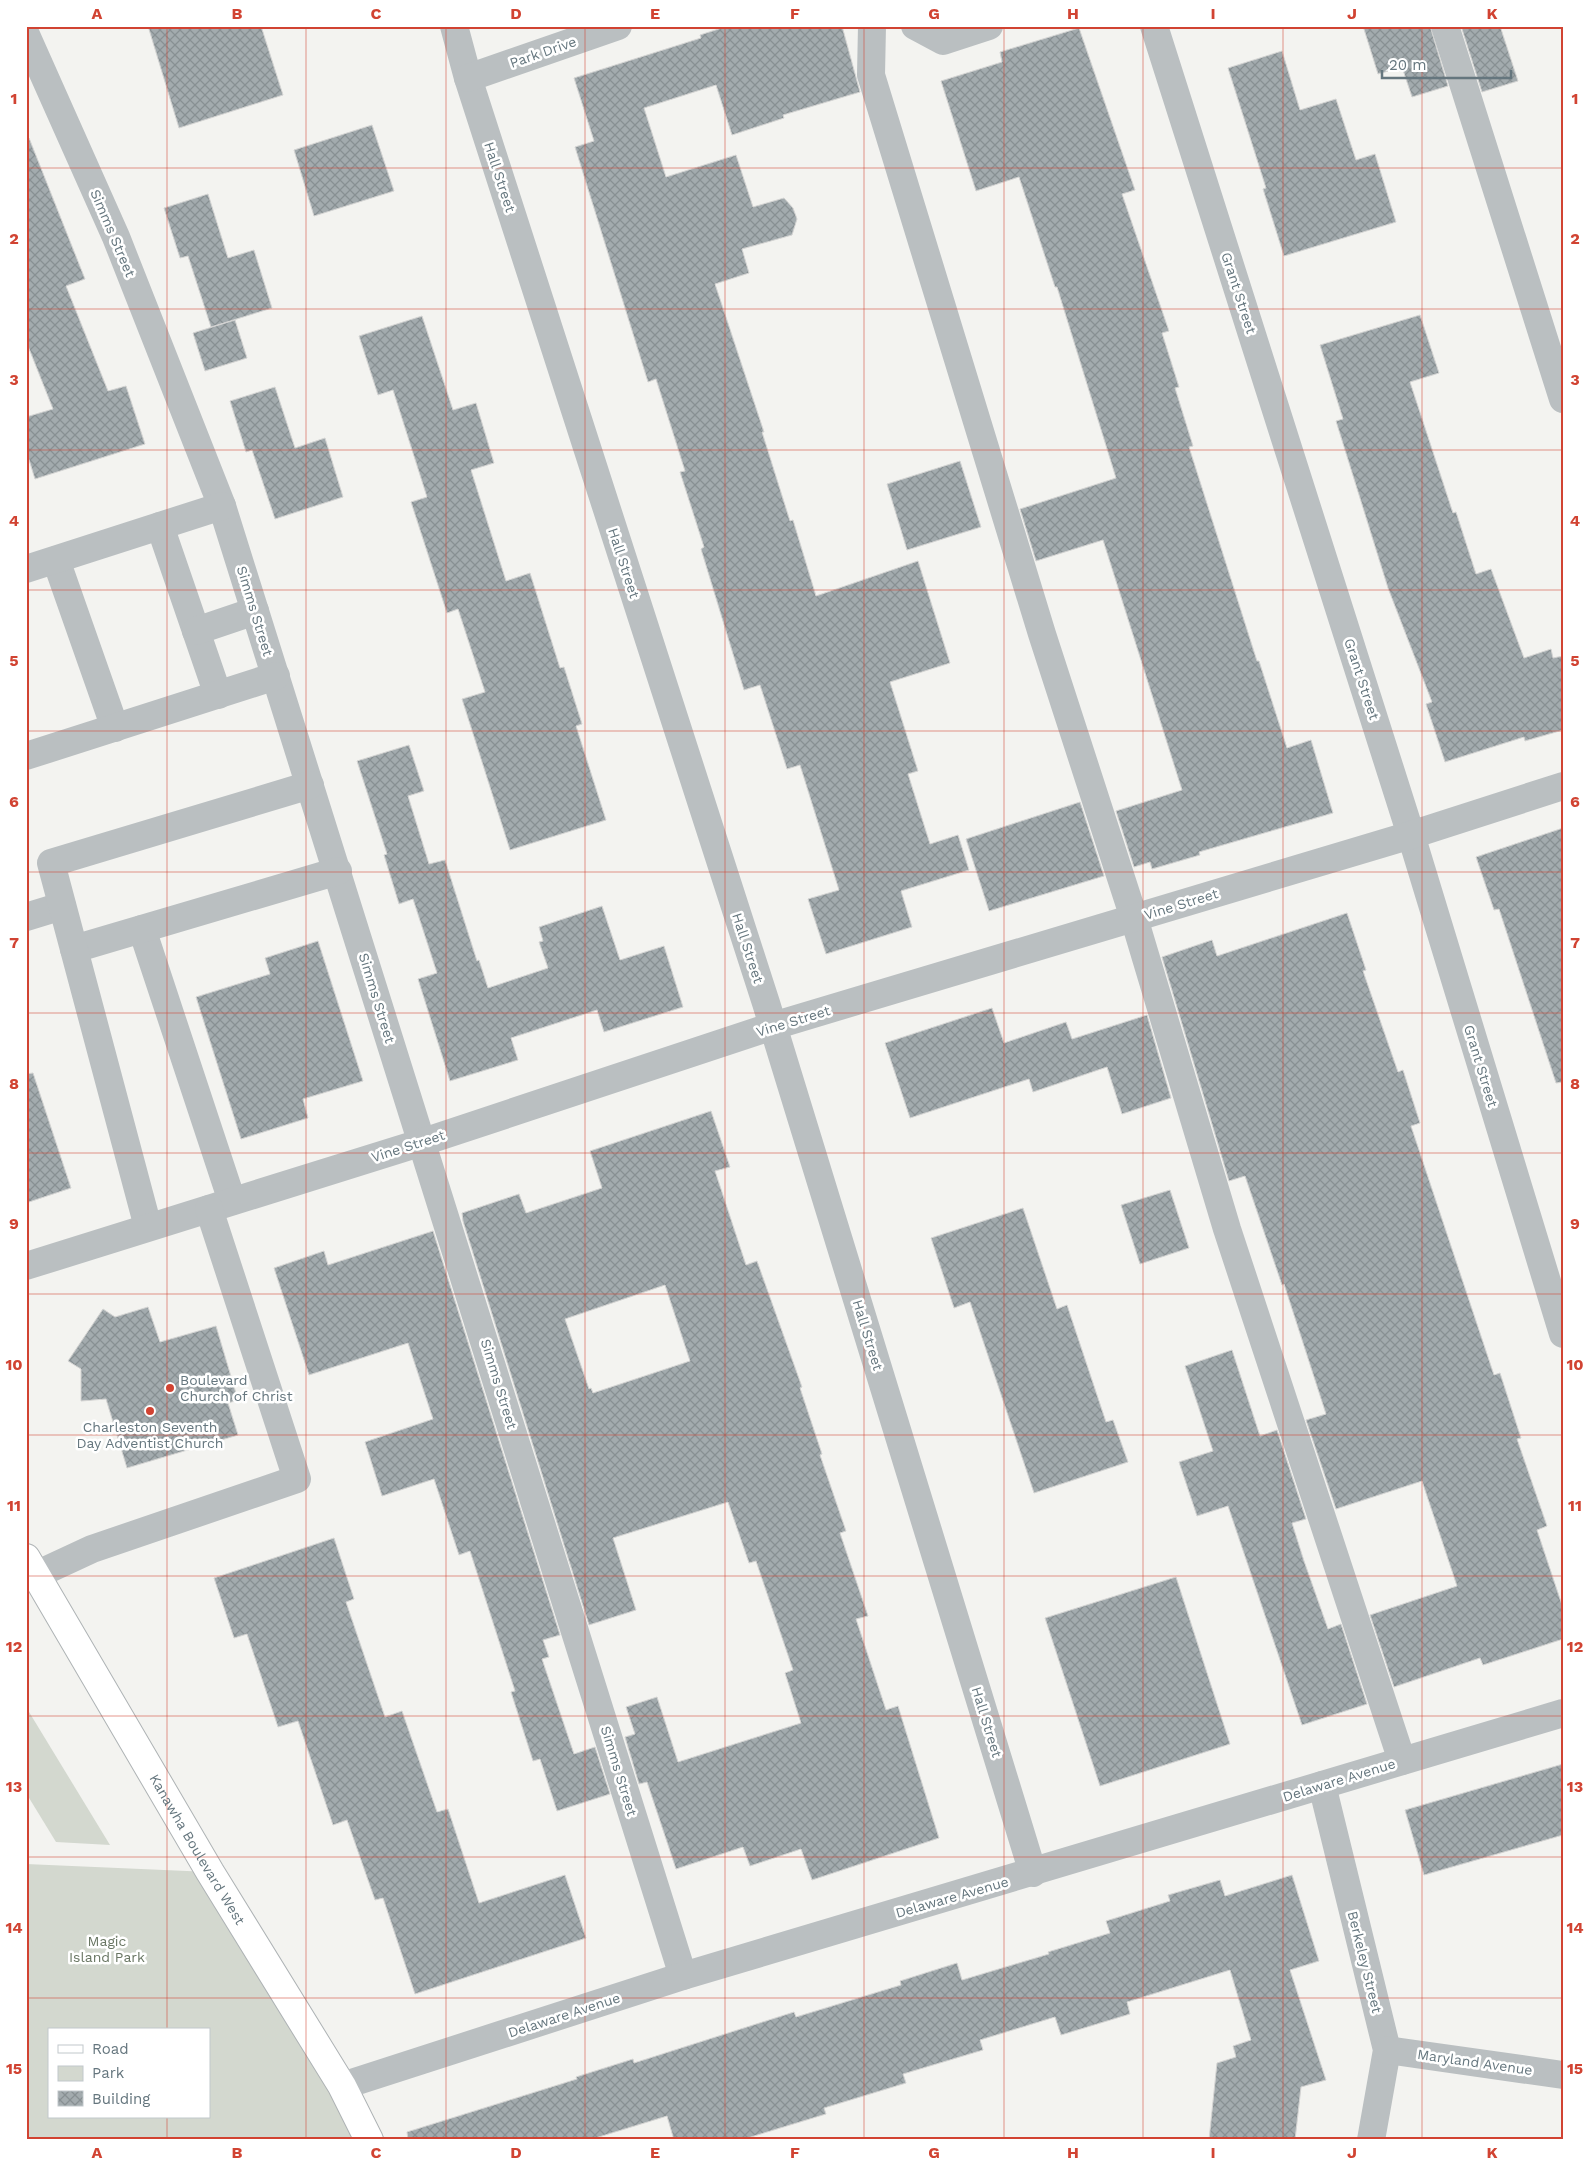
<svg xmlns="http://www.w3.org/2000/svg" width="1589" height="2166" font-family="'Work Sans',sans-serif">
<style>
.green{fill:#d3d8cf;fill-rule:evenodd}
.building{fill:url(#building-cross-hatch);stroke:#d4d4d3;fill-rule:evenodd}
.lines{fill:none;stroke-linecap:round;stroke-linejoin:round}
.major-casing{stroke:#aeb3b5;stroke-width:30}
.minor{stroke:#babfc1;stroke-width:28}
.major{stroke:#fff;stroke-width:28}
.grid{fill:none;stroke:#d14332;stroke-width:1;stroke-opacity:0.55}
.poi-dot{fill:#d14332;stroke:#fff;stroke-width:2}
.labels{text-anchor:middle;stroke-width:5;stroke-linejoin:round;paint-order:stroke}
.street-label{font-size:14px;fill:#65767e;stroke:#fff}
.poi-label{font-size:14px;fill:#65767e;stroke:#fff;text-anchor:start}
.park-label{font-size:14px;fill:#697663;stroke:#fff}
.neatline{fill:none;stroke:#d14332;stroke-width:2}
.grid-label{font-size:16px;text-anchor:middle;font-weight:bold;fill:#d14332}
</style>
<defs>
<pattern id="building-cross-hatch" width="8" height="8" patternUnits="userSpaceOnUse" patternTransform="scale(1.25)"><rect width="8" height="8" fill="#a3abae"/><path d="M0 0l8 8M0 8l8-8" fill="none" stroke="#889093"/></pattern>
</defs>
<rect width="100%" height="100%" fill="#f3f3f0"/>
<g class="green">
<path d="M 26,1707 L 110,1845 L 56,1842 L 26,1793 Z"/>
<path d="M 26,1864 L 210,1872 L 369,2140 L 29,2140 L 26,2127 ZM 49,2030 L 209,2030 L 209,2117 L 49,2117 Z"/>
</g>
<g class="building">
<path d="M 148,26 L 261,26 L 283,95 L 179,128 Z"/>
<path d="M 728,26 L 842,26 L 860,92 L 783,115 L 784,118 L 732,135 L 716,85 L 644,108 L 666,177 L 736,155 L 753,207 L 784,198 L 793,208 L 797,219 L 792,235 L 742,249 L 749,273 L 715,284 L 764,432 L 762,432 L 790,521 L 793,520 L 816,596 L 918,561 L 950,663 L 890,682 L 918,771 L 908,774 L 930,844 L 958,835 L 969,870 L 901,891 L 912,927 L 826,954 L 808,899 L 839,890 L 800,765 L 787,769 L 760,685 L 744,690 L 701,549 L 704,547 L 680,472 L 685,471 L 656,379 L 648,382 L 575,147 L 594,141 L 574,78 L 701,38 L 700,35 Z"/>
<path d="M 1363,26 L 1430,26 L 1448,86 L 1412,97 L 1402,67 L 1378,74 Z"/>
<path d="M 1461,26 L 1500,26 L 1518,81 L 1482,92 Z"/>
<path d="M 1079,28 L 1135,190 L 1122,194 L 1169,331 L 1162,333 L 1179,387 L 1175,388 L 1193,446 L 1189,447 L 1257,661 L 1259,661 L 1287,748 L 1311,740 L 1333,813 L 1199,852 L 1200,855 L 1152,869 L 1150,862 L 1134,867 L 1116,811 L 1182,790 L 1103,540 L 1036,561 L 1020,509 L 1116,478 L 1057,287 L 1055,287 L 1019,177 L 976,191 L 941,81 L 1002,62 L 1000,52 Z"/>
<path d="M 1282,51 L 1300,110 L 1336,99 L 1356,160 L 1375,154 L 1396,222 L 1284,256 L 1263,189 L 1266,188 L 1228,68 Z"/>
<path d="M 372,125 L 394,191 L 314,216 L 294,150 Z"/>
<path d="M 26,138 L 29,138 L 85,279 L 66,286 L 108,391 L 126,386 L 145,444 L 35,479 L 26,450 L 26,417 L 53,409 L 26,341 Z"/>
<path d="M 208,194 L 228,258 L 254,250 L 272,308 L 211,327 L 188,256 L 180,258 L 164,208 Z"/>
<path d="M 1420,315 L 1439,373 L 1410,382 L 1453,513 L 1456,512 L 1476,574 L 1491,569 L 1524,658 L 1551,649 L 1553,658 L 1563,656 L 1563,730 L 1525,741 L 1524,737 L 1445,762 L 1426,704 L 1432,702 L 1388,588 L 1336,421 L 1343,419 L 1320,345 Z"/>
<path d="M 422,316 L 453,410 L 476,403 L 494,463 L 471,470 L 506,581 L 530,573 L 560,668 L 564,667 L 582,724 L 576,726 L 606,820 L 510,850 L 462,699 L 485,692 L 458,609 L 447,613 L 411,502 L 427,497 L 393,390 L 378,395 L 359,336 Z"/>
<path d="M 235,320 L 247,358 L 205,371 L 193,333 Z"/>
<path d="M 275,387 L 295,448 L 325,438 L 343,497 L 275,519 L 252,450 L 246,452 L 230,401 Z"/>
<path d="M 960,461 L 981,527 L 907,550 L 887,484 Z"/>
<path d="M 409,745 L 424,791 L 408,796 L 429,864 L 445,860 L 477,961 L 479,960 L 488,988 L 548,968 L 539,942 L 543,941 L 539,927 L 602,906 L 620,960 L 664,946 L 683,1007 L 604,1032 L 597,1010 L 511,1038 L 518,1060 L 450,1081 L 418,979 L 437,973 L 413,899 L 399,904 L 384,855 L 387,854 L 357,761 Z"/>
<path d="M 1080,802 L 1104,876 L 989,911 L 966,839 Z"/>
<path d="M 1563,828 L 1563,1082 L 1556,1083 L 1499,909 L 1494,910 L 1476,857 Z"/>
<path d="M 1347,913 L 1366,970 L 1363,971 L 1398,1072 L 1403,1070 L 1420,1123 L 1411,1126 L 1494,1375 L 1500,1373 L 1521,1438 L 1517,1439 L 1547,1526 L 1537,1530 L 1563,1608 L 1563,1639 L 1483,1665 L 1480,1658 L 1394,1687 L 1370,1615 L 1457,1586 L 1422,1481 L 1336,1509 L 1306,1420 L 1326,1414 L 1284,1284 L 1282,1285 L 1245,1176 L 1229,1181 L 1162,957 L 1212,940 L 1217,956 Z"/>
<path d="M 318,941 L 363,1081 L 303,1099 L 308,1118 L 241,1139 L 196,997 L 270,974 L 265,958 Z"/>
<path d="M 992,1008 L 1004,1043 L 1066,1022 L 1072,1039 L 1147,1015 L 1171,1098 L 1122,1114 L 1107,1067 L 1033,1092 L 1029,1079 L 910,1118 L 885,1043 Z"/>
<path d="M 33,1073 L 71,1188 L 26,1203 L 26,1074 Z"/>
<path d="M 711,1111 L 730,1167 L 715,1171 L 746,1265 L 757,1261 L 802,1387 L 800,1388 L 822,1454 L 820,1455 L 846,1531 L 840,1533 L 868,1616 L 856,1619 L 886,1710 L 898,1706 L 939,1838 L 812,1880 L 801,1849 L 750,1866 L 743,1847 L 676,1869 L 647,1782 L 639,1784 L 625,1737 L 635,1734 L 626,1707 L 657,1697 L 678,1762 L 801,1723 L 785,1673 L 793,1670 L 756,1561 L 749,1563 L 728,1502 L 613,1538 L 636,1610 L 589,1625 L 463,1221 L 462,1213 L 519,1194 L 526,1213 L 602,1188 L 590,1151 ZM 665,1285 L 690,1361 L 593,1393 L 591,1388 L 589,1389 L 565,1319 Z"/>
<path d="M 1170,1190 L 1189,1248 L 1140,1264 L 1121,1205 Z"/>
<path d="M 1023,1208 L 1057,1309 L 1067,1305 L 1106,1422 L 1113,1420 L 1128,1462 L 1034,1493 L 970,1302 L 954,1308 L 931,1238 Z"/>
<path d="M 433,1231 L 560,1635 L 543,1640 L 549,1657 L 542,1659 L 574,1754 L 595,1747 L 610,1794 L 557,1811 L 540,1759 L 533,1761 L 511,1692 L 515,1691 L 470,1551 L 459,1555 L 434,1479 L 382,1496 L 365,1442 L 433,1419 L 408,1343 L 309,1375 L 274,1268 L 324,1251 L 328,1265 Z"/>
<path d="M 148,1307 L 160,1342 L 216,1326 L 238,1400 L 228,1403 L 238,1435 L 127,1468 L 106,1399 L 81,1401 L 81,1369 L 68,1361 L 103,1309 L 115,1317 Z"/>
<path d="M 1232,1350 L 1260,1436 L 1277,1430 L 1306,1519 L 1292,1523 L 1304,1561 L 1328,1629 L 1341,1624 L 1367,1704 L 1302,1725 L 1228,1506 L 1197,1516 L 1179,1462 L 1213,1451 L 1185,1366 Z"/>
<path d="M 334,1538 L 354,1599 L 346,1602 L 385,1717 L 402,1711 L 437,1812 L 448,1809 L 479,1903 L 565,1875 L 586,1938 L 415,1994 L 383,1898 L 375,1900 L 347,1820 L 333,1825 L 298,1721 L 278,1727 L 247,1634 L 234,1638 L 214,1578 Z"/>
<path d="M 1176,1577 L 1230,1744 L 1100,1786 L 1045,1618 Z"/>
<path d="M 1563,1764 L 1563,1835 L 1424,1875 L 1405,1810 Z"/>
<path d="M 1292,1875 L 1319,1961 L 1290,1970 L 1326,2080 L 1301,2087 L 1295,2140 L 1209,2140 L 1217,2063 L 1236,2057 L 1233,2046 L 1251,2040 L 1230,1970 L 1127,2002 L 1130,2014 L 1061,2035 L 1055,2017 L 980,2040 L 983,2050 L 903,2074 L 906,2083 L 824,2108 L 826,2114 L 741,2140 L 674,2140 L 667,2116 L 589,2140 L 408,2140 L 407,2132 L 577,2079 L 576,2077 L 633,2059 L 634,2063 L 794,2012 L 796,2017 L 901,1985 L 900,1981 L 957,1963 L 962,1980 L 1049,1954 L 1048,1952 L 1110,1933 L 1106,1921 L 1170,1901 L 1168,1895 L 1220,1880 L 1225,1896 Z"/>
</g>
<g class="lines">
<g class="major-casing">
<g id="major">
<path id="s1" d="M 26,1558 L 210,1872 L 342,2086 L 369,2140"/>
</g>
</g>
<g class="minor">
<path d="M 454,26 L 468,78 L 766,1003 L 1033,1873"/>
<path d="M 872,26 L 871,75 L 1042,634 L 1134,918 L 1227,1229 L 1402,1761"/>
<path d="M 915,26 L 943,41 L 989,26"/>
<path d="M 1154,26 L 1411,835 L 1563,1334"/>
<path d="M 1445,26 L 1563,399"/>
<path d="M 26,35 L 116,237 L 222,506 L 683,1976"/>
<path d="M 468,78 L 618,26"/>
<path d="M 160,526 L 218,695"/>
<path d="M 56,560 L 115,728"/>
<path d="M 26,569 L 222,506"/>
<path d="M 196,631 L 255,611"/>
<path d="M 26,756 L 276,676"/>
<path d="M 26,917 L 62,906"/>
<path d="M 142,929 L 232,1201"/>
<path d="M 74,949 L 338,871"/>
<path d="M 148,1227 L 51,863 L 310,785"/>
<path d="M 26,1266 L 423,1142 L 773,1026 L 1411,835 L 1563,786"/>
<path d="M 36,1575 L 92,1549 L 297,1479 L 209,1209"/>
<path d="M 1322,1785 L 1387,2050 L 1371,2140"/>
<path d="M 1387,2050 L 1563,2075"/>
<path d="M 342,2086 L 683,1976 L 1563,1713"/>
</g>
<use href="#major" class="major"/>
</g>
<path class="grid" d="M 167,26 L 167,2030M 306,26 L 306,2140M 446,26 L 446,2140M 585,26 L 585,2140M 725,26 L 725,2140M 864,26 L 864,2140M 1004,26 L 1004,2140M 1143,26 L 1143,2140M 1283,26 L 1283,2140M 1422,26 L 1422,2140M 26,168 L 1563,168M 26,309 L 1563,309M 26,450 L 1563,450M 26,590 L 1563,590M 26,731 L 1563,731M 26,872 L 1563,872M 26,1013 L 1563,1013M 26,1153 L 1563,1153M 26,1294 L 1563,1294M 26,1435 L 1563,1435M 26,1576 L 1563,1576M 26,1716 L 1563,1716M 26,1857 L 1563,1857M 26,1998 L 1563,1998M 167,2117 L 167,2140"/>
<g class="poi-dot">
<circle cx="170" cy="1388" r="5"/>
<circle cx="150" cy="1411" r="5"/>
</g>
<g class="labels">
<g class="street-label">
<text transform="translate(543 52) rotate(-19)" y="5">Park Drive</text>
<text transform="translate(500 177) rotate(72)" y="5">Hall Street</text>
<text transform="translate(113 233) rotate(67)" y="5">Simms Street</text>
<text transform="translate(1239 293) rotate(72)" y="5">Grant Street</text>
<text transform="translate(624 563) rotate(72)" y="5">Hall Street</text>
<text transform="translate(255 611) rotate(73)" y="5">Simms Street</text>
<text transform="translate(1362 679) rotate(72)" y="5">Grant Street</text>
<text transform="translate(1181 904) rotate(-17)" y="5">Vine Street</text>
<text transform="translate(748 948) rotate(72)" y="5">Hall Street</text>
<text transform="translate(377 998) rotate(73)" y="5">Simms Street</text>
<text transform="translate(793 1021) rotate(-17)" y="5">Vine Street</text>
<text transform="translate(1481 1066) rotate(73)" y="5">Grant Street</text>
<text transform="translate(408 1146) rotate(-18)" y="5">Vine Street</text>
<text transform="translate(868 1335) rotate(73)" y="5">Hall Street</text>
<text transform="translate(499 1384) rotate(73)" y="5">Simms Street</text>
<text transform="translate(987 1722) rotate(73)" y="5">Hall Street</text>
<text transform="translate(619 1771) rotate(73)" y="5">Simms Street</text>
<text transform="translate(1339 1780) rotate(-17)" y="5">Delaware Avenue</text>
<text dy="5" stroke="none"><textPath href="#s1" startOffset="338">Kanawha Boulevard West</textPath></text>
<text transform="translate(952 1897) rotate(-16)" y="5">Delaware Avenue</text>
<text transform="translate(1365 1962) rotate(76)" y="5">Berkeley Street</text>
<text transform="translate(564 2015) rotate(-18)" y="5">Delaware Avenue</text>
<text transform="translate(1475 2062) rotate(8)" y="5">Maryland Avenue</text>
</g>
<g class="poi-label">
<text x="180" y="1385">Boulevard<tspan x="180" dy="16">Church of Christ</tspan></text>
<text x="150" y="1432" text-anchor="middle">Charleston Seventh<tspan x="150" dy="16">Day Adventist Church</tspan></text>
</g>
<g class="park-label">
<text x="107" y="1946">Magic<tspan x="107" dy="16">Island Park</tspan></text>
</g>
</g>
<rect width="1589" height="2166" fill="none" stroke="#ffffff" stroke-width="55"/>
<rect x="48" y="2028" width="162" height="90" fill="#ffffff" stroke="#c1c8cb"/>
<rect x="58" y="2045" width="25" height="8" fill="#ffffff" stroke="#c1c8cb"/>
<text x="92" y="2054" font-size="15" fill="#65767e">Road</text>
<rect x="58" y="2066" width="25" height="15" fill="#d3d8cf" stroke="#c1c8cb"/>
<text x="92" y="2078" font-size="15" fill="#65767e">Park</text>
<rect x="58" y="2091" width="25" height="15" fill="url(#building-cross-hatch)" stroke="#c1c8cb"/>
<text x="92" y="2104" font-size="15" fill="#65767e">Building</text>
<path d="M1382 70v8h129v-8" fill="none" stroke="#65767e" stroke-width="2.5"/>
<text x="1389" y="70" font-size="15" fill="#65767e" stroke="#ffffff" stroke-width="4" paint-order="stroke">20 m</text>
<rect x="28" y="28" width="1534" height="2110" class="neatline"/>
<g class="grid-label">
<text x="97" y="19">A</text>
<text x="237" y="19">B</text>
<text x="376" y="19">C</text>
<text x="516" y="19">D</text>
<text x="655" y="19">E</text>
<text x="795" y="19">F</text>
<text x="934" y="19">G</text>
<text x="1073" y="19">H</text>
<text x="1213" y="19">I</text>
<text x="1352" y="19">J</text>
<text x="1492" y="19">K</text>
<text x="14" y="104">1</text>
<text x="1575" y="104">1</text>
<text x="14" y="244">2</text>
<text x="1575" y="244">2</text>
<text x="14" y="385">3</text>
<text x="1575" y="385">3</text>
<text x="14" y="526">4</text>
<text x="1575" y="526">4</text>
<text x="14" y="666">5</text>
<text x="1575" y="666">5</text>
<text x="14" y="807">6</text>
<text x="1575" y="807">6</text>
<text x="14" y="948">7</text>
<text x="1575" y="948">7</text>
<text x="14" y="1089">8</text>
<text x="1575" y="1089">8</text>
<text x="14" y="1229">9</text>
<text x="1575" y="1229">9</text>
<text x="14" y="1370">10</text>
<text x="1575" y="1370">10</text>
<text x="14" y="1511">11</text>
<text x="1575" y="1511">11</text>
<text x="14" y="1652">12</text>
<text x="1575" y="1652">12</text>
<text x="14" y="1792">13</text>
<text x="1575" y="1792">13</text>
<text x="14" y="1933">14</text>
<text x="1575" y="1933">14</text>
<text x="14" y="2074">15</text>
<text x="1575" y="2074">15</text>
<text x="97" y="2158">A</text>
<text x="237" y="2158">B</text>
<text x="376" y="2158">C</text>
<text x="516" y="2158">D</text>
<text x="655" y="2158">E</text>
<text x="795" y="2158">F</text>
<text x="934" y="2158">G</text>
<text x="1073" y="2158">H</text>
<text x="1213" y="2158">I</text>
<text x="1352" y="2158">J</text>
<text x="1492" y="2158">K</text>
</g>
</svg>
